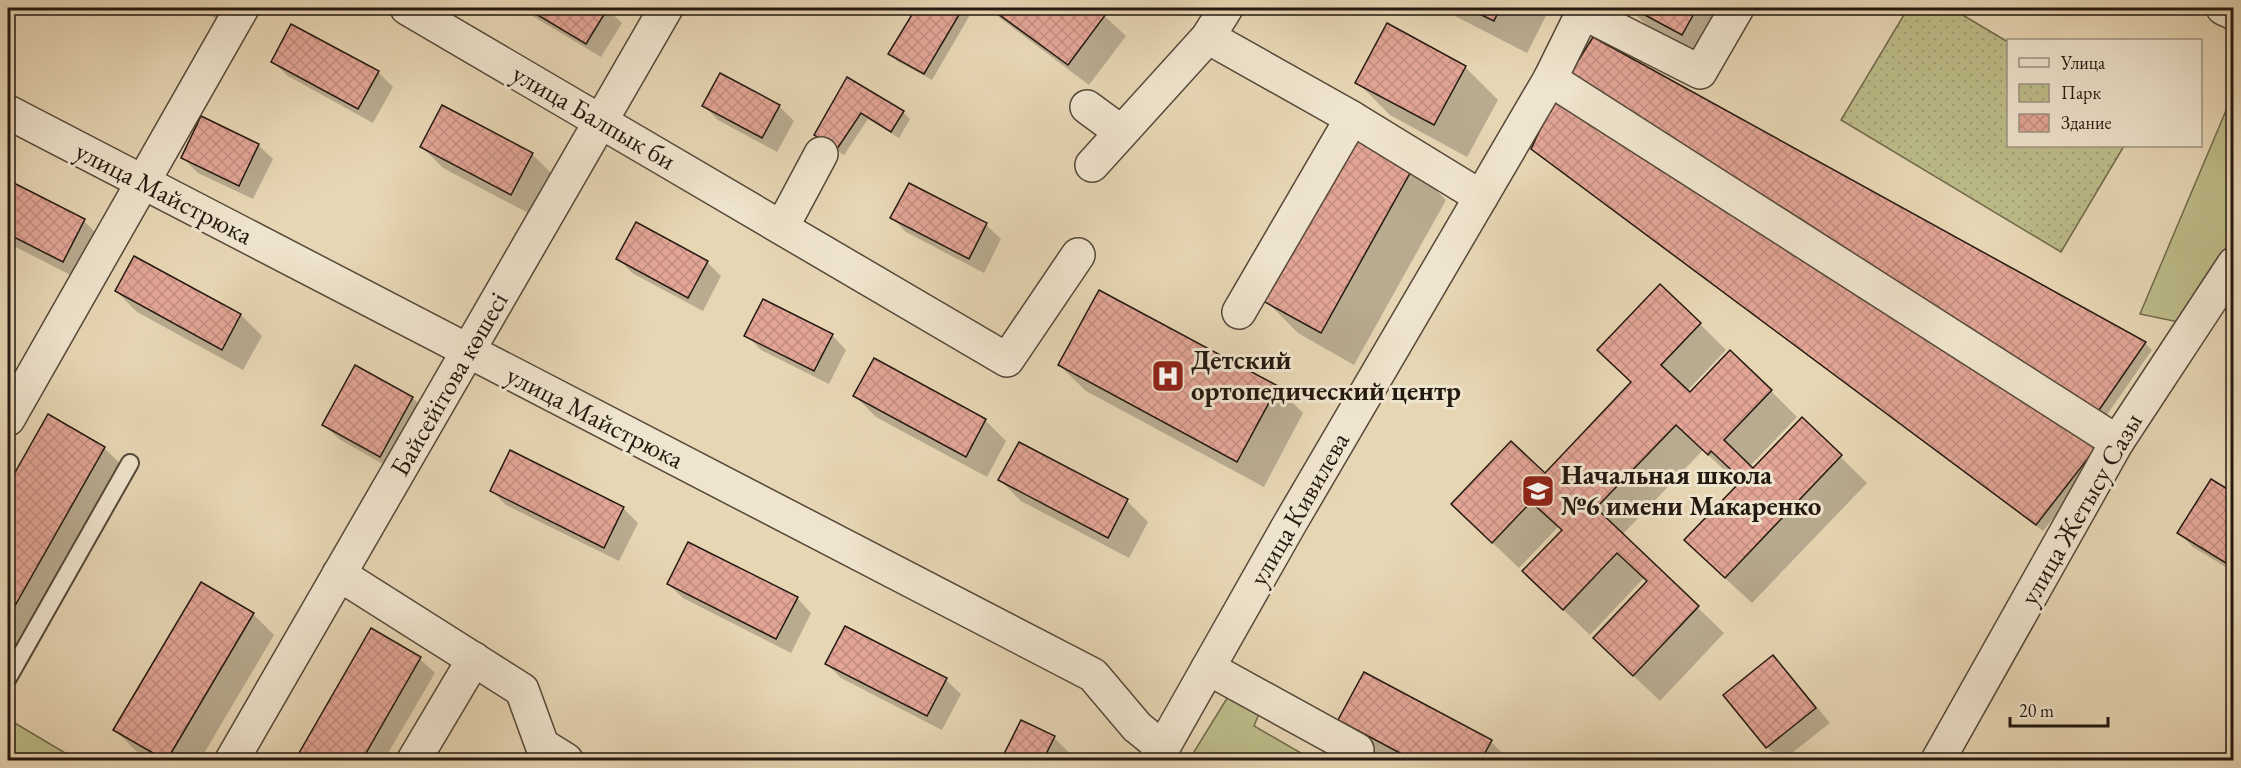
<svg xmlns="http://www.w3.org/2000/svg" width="2241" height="768" font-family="'EB Garamond',serif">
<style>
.grass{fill:#bcbc89;stroke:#706a4c;stroke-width:1.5}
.park{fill:url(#park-dots);stroke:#706a4c;stroke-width:1.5}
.shadow{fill:#0003}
.building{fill:url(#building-cross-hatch);stroke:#241910;stroke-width:1.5}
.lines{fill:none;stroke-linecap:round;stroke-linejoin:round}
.service-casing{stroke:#554839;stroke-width:20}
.minor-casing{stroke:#554839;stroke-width:36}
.tertiary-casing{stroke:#554839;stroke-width:36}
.service{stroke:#efe4ce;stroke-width:16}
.minor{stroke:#efe4ce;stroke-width:33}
.tertiary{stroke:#efe4ce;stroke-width:33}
.labels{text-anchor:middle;stroke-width:6;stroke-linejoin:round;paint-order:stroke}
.street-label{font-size:27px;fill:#241910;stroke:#efe4ce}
.poi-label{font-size:27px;font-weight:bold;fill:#241910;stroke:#efe4ce;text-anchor:start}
</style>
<defs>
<pattern id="park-dots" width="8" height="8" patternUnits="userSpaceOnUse" patternTransform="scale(1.5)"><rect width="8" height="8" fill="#bcbc89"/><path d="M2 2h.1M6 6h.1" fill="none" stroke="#a1a175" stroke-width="1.8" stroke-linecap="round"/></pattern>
<pattern id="building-cross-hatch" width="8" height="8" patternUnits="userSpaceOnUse" patternTransform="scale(1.5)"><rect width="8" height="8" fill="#e2a596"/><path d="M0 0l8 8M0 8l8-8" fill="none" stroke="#c28d80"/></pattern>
</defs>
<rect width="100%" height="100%" fill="#e7d6b4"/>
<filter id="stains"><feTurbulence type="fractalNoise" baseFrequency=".00333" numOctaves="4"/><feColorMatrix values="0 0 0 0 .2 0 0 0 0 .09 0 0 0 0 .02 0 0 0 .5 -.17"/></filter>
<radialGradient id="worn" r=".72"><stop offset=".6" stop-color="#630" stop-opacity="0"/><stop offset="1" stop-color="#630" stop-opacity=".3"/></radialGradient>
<g class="grass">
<path d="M 2233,94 L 2233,244 L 2183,323 L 2140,314 Z"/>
<path d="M 1229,695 L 1261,709 L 1254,726 L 1313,760 L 1189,760 Z"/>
<path d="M 8,719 L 77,760 L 8,760 Z"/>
</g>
<path class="park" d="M 1908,8 L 1951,8 L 2008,42 L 2008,146 L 2124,146 L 2061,252 L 1841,120 Z"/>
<g class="shadow">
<path d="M 195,8 L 231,8 L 223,22 Z"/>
<path d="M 524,8 L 606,8 L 622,23 L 601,57 L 534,17 Z"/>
<path d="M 918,8 L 974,8 L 932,80 L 897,61 L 890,54 Z"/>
<path d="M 989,8 L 1096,8 L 1126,36 L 1089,85 L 1000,18 Z"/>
<path d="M 1444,8 L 1550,8 L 1527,53 L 1451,14 Z"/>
<path d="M 1629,8 L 1738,8 L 1708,60 L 1648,27 Z"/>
<path d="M 1593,39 L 2145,343 L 2152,350 L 2104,419 Z"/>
<path d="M 273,62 L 378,72 L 393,87 L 373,123 L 288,76 Z"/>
<path d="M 1465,67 L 1498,100 L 1467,157 L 1390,115 L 1357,82 Z"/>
<path d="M 847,80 L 903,112 L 910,119 L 899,138 L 868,119 L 844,155 L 823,142 L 816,135 Z"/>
<path d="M 704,106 L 779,106 L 794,121 L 777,152 L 718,120 Z"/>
<path d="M 258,145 L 273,159 L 253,199 L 198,173 L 183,158 Z"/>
<path d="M 422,147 L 532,154 L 553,175 L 532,215 L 443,168 Z"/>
<path d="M 1533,149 L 2102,457 L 2043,531 Z"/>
<path d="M 1413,167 L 1446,200 L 1354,365 L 1298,333 L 1265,300 Z"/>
<path d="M 8,182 L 84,221 L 105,242 L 84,282 L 8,243 Z"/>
<path d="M 909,185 L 986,225 L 1001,239 L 984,273 L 906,232 L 892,218 Z"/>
<path d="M 135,258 L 241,315 L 262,336 L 243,370 L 137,312 L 116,291 Z"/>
<path d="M 618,258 L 707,262 L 721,276 L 703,311 L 632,273 Z"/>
<path d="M 1700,324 L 1726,350 L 1687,391 L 1690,394 L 1771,391 L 1797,417 L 1749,467 L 1753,471 L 1802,419 L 1867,483 L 1752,603 L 1712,566 L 1743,480 L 1738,476 L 1735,480 L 1703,450 L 1622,535 L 1724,633 L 1660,701 L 1621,664 L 1648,582 L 1644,578 L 1590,635 L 1550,597 L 1563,531 L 1558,527 L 1519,568 L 1479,530 L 1545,475 Z"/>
<path d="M 746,335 L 832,335 L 846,350 L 829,384 L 761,350 Z"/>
<path d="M 1059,365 L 1277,387 L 1303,413 L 1264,487 L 1086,391 Z"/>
<path d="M 355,367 L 413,398 L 427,413 L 395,471 L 339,439 L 324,425 Z"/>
<path d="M 855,396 L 985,420 L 1006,441 L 987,477 L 876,417 Z"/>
<path d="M 49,416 L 104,448 L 131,474 L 8,680 L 8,488 Z"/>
<path d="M 1000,480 L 1127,501 L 1148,522 L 1129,558 L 1021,501 Z"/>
<path d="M 491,490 L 623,508 L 638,523 L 619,561 L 506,505 Z"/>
<path d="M 2234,495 L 2234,572 L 2193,547 L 2179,533 Z"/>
<path d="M 668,584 L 797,598 L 811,613 L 791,653 L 683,598 Z"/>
<path d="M 253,614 L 274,635 L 200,760 L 152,760 L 136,751 L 115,730 Z"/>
<path d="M 846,628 L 946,680 L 961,694 L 942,730 L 841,678 L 827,664 Z"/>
<path d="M 372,630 L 420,659 L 435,673 L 384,760 L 297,760 Z"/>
<path d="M 1773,657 L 1788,672 L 1830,723 L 1783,760 L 1781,760 L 1767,747 Z"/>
<path d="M 1339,720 L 1491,742 L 1510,760 L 1387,760 L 1372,753 Z"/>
<path d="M 1022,722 L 1054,738 L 1069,752 L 1065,760 L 1003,760 Z"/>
</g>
<g class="building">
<path d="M 526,8 L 608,8 L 586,44 Z"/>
<path d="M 916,8 L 963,8 L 924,74 L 888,54 Z"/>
<path d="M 990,8 L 1098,8 L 1106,14 L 1068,65 Z"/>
<path d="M 1467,8 L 1500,8 L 1494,21 Z"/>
<path d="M 1632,8 L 1697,8 L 1682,35 Z"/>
<path d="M 1387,23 L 1466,66 L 1434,125 L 1355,83 Z"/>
<path d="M 291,24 L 379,71 L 358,109 L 271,62 Z"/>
<path d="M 1593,37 L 2146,342 L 2097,413 L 1568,77 Z"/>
<path d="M 720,73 L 780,105 L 762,138 L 702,106 Z"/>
<path d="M 847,77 L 904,111 L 891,132 L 861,113 L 837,149 L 814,135 Z"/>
<path d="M 1556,96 L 2096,448 L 2036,525 L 1531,149 Z"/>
<path d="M 442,105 L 533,153 L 511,195 L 420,147 Z"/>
<path d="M 201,116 L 259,144 L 239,186 L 181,158 Z"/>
<path d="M 1357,134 L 1414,166 L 1321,333 L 1263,301 Z"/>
<path d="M 8,180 L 85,219 L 63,262 L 8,234 Z"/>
<path d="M 909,183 L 987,223 L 969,259 L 890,218 Z"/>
<path d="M 636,222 L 708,261 L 688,298 L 616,259 Z"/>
<path d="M 134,256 L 241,314 L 222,350 L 115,291 Z"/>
<path d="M 1660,284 L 1701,323 L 1661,365 L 1690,392 L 1730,350 L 1772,390 L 1724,440 L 1753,468 L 1802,417 L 1842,455 L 1725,578 L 1684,540 L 1742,480 L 1711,451 L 1708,455 L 1676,425 L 1596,508 L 1699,606 L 1633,676 L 1593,638 L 1647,581 L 1617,553 L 1563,610 L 1522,571 L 1562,530 L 1531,502 L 1492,543 L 1451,504 L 1511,441 L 1545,473 L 1631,382 L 1597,350 Z"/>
<path d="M 1099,290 L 1278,386 L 1237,462 L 1058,365 Z"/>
<path d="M 763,299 L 833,334 L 814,371 L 744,336 Z"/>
<path d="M 874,358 L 986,419 L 966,457 L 853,396 Z"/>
<path d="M 355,365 L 413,397 L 380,457 L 322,425 Z"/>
<path d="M 2234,408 L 2234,421 L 2227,416 Z"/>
<path d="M 48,414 L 105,447 L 8,618 L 8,485 Z"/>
<path d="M 1019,442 L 1128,499 L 1108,538 L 998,480 Z"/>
<path d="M 510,450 L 624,507 L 604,548 L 490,491 Z"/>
<path d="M 2211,479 L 2234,493 L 2234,568 L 2177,533 Z"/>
<path d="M 688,542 L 798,597 L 776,639 L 667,584 Z"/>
<path d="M 201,582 L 254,613 L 167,760 L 165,760 L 113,730 Z"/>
<path d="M 845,626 L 947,678 L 927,716 L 825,664 Z"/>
<path d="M 371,628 L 421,657 L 362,760 L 295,760 Z"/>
<path d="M 1773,655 L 1816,708 L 1766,748 L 1723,695 Z"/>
<path d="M 1364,672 L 1492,740 L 1481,760 L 1413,760 L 1338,720 Z"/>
<path d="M 1021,720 L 1055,736 L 1043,760 L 1001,760 Z"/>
</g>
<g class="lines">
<g class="service-casing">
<path id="service" d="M 8,678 L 130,463"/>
</g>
<g class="minor-casing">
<g id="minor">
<path d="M 407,8 L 1007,360 L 1078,255"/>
<path d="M 2223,8 L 2234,13"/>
<path d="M 1582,12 L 1700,72 L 1737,8"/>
<path d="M 1208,37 L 1352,118 L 1481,197"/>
<path d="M 1550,79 L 2117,442"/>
<path d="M 1087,107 L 1121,132"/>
<path d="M 8,112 L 1093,675 L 1137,727 L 1163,748"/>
<path d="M 1092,165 L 1208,37 L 1226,8"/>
<path d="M 782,227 L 821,154"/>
<path d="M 1239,312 L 1352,118"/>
<path d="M 8,419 L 242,8"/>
<path d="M 339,574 L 522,690 L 542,745 L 566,760"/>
<path d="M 1208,668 L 1357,750"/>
<path d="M 232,760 L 666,8"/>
<path d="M 414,760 L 474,659"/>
<path d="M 1156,760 L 1289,525 L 1550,79 L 1585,8"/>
</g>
</g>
<g class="tertiary-casing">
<path id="tertiary" d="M 1938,760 L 2117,442 L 2234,264"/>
</g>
<use href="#service" class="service"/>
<use href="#minor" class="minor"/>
<use href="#tertiary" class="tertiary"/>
</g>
<defs>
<g id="hospital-square" transform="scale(1.725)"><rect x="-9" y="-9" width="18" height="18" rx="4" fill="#8f2418" stroke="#efe4ce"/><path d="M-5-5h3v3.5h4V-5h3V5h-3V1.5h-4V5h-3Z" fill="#fff"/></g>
<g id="school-square" transform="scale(1.725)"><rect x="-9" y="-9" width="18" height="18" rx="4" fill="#8f2418" stroke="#efe4ce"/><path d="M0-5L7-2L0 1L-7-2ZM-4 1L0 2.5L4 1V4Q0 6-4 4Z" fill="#fff"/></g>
</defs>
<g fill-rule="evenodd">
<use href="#hospital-square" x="1168" y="376"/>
<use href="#school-square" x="1538" y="491"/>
</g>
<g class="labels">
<g class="street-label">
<text transform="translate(594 117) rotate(30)" y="9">улица Балпык би</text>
<text transform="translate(164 193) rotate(27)" y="9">улица Майстрюка</text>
<text transform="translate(449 384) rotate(-60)" y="9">Байсейітова көшесі</text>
<text transform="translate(595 417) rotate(27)" y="9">улица Майстрюка</text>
<text transform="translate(1299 509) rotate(-60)" y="9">улица Кивилева</text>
<text transform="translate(2081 509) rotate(-60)" y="9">улица Жетысу Сазы</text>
</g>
<g class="poi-label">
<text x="1191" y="369">Детский<tspan x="1191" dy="31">ортопедический центр</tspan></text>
<text x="1561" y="484">Начальная школа<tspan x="1561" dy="31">№6 имени Макаренко</tspan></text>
</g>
</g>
<rect width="2241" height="768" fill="none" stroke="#e7d6b4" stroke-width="30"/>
<rect x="9" y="9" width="2223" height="750" fill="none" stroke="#241910" stroke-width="3"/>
<rect x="15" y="15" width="2211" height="738" fill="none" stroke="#241910" stroke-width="1.5"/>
<rect x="2007" y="39" width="195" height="108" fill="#efe4ce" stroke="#9e9382" stroke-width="1.5"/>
<rect x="2019" y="58" width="30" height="9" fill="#efe4ce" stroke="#9e9382" stroke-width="1.5"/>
<text x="2061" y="69" font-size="18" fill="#241910">Улица</text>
<rect x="2019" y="84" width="30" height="18" fill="url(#park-dots)" stroke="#9e9382" stroke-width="1.5"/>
<text x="2061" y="99" font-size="18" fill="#241910">Парк</text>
<rect x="2019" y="114" width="30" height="18" fill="url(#building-cross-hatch)" stroke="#9e9382" stroke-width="1.5"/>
<text x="2061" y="129" font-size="18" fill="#241910">Здание</text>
<path d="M2010 717v9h98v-9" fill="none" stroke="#241910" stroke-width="3"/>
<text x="2019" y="717" font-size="18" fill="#241910" stroke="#efe4ce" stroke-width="4.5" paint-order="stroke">20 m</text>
<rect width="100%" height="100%" filter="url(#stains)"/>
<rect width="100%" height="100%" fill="url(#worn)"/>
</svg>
